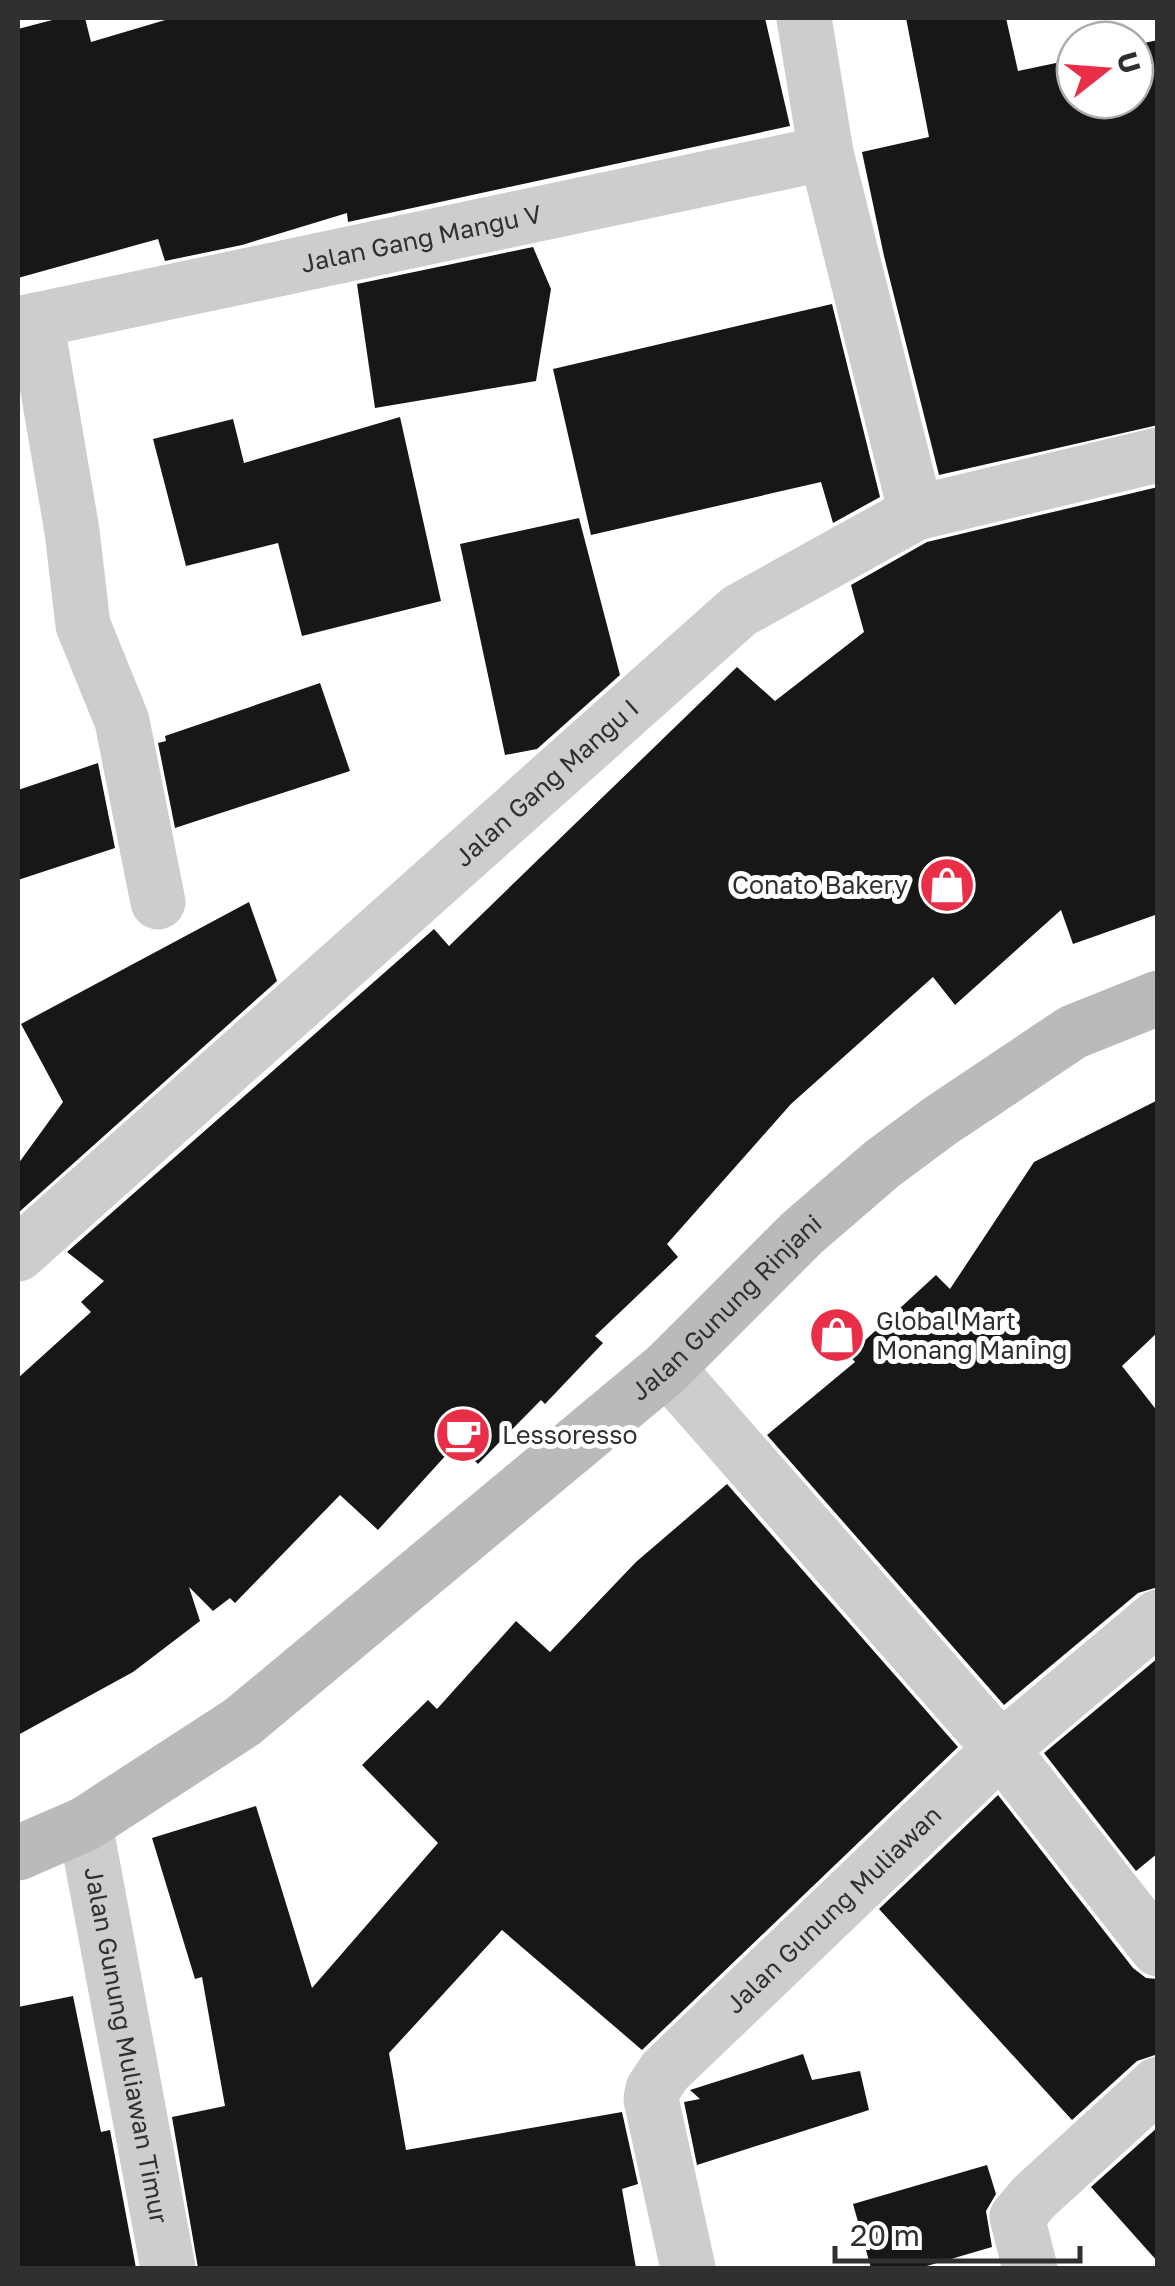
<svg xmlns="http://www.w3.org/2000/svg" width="1175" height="2286" font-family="'Golos Text',sans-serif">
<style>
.building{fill:#171717}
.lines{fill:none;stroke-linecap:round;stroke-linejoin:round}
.street{stroke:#cdcdcd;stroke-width:55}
.secondary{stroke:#bababa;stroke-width:55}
.labels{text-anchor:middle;stroke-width:10;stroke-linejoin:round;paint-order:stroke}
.street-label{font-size:25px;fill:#303030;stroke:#fff}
.poi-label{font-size:25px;fill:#303030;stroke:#fff;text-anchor:start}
</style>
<rect width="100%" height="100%" fill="#fff"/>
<g class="building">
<path d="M 60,18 L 85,18 L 91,42 L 172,18 L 765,18 L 790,126 L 348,222 L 347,213 L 242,245 L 165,261 L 158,239 L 18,278 L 18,29 Z"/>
<path d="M 906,18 L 1006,18 L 1018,71 L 1075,59 L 1075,100 L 1135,100 L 1135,45 L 1158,40 L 1158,425 L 939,475 L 884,256 L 862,152 L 929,137 Z"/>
<path d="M 533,247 L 551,289 L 536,381 L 375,408 L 357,284 Z"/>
<path d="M 832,304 L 880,497 L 833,523 L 821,482 L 591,535 L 553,369 Z"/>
<path d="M 400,417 L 441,601 L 302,636 L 278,543 L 186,566 L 153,439 L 233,419 L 244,463 Z"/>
<path d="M 1158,487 L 1158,914 L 1073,944 L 1061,910 L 955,1005 L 933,977 L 791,1104 L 667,1244 L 678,1257 L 595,1336 L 603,1343 L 545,1404 L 541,1400 L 478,1464 L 457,1443 L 378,1530 L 340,1495 L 235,1603 L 230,1598 L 213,1611 L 189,1587 L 200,1621 L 133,1672 L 18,1735 L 18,1378 L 91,1312 L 81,1302 L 104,1281 L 67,1252 L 434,929 L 449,946 L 737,667 L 775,701 L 864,632 L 851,585 L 927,542 Z"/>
<path d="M 579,518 L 620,675 L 537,749 L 505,755 L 460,544 Z"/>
<path d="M 320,683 L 350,771 L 175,828 L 158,743 L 166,741 L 165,736 Z"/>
<path d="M 98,763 L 115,848 L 18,880 L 18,790 Z"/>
<path d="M 249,902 L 277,981 L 18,1213 L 18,1164 L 63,1102 L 21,1024 Z"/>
<path d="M 1158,1100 L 1158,1332 L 1122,1366 L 1158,1412 L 1158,1587 L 1138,1593 L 1004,1705 L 767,1435 L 855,1362 L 849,1355 L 936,1275 L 950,1289 L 1034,1162 Z"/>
<path d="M 727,1484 L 958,1747 L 642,2050 L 502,1930 L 389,2053 L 406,2150 L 622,2112 L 638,2184 L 622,2189 L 636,2268 L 198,2268 L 172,2117 L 225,2106 L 202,1977 L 195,1979 L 152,1838 L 256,1806 L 312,1988 L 438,1843 L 362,1765 L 428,1700 L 437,1709 L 516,1621 L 550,1652 L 636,1562 Z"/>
<path d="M 1158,1658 L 1158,1853 L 1136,1871 L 1044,1753 Z"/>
<path d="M 998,1795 L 1133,1968 L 1146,1978 L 1158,1979 L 1158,2054 L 1137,2061 L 1072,2120 L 879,1909 Z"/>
<path d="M 73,1996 L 101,2132 L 110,2130 L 136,2268 L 18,2268 L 18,2007 Z"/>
<path d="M 803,2054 L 812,2080 L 860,2071 L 869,2110 L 697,2165 L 684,2102 L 700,2099 L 690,2090 Z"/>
<path d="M 1158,2127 L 1158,2262 L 1091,2187 Z"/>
<path d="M 987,2165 L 996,2194 L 986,2211 L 992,2247 L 920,2268 L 871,2268 L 853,2204 Z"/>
</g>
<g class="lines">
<g class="street">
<path d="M 804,18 L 826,153 L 916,513"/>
<path d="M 36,320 L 72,531 L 83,625 L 122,721 L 158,902"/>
<path id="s1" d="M 18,324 L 826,153"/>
<path id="s2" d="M 18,1254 L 739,611 L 916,513 L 1158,455"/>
<path d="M 667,1368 L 1001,1749 L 1158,1949"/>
<path id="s3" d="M 85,1824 L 168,2268"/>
<path id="s4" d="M 688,2268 L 651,2099 L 653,2089 L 665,2071 L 1001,1749 L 1158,1617"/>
<path d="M 1030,2268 L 1017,2217 L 1034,2197 L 1158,2084"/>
</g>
<path class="secondary" id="s5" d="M 18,1853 L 85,1824 L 242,1722 L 667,1368 L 802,1233 L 882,1164 L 940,1121 L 1073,1032 L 1158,998"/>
</g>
<defs>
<g id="shop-disc" transform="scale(2.875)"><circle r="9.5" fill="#e92f47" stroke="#fff"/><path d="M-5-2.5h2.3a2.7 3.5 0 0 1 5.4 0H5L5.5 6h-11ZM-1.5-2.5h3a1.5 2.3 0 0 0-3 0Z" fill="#fff"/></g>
<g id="cafe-disc" transform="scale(2.875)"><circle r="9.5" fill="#e92f47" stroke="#fff"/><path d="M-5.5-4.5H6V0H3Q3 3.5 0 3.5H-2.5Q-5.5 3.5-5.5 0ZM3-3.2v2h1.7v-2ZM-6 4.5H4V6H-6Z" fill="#fff"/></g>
</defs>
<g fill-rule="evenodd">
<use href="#shop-disc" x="947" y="885"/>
<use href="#shop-disc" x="837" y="1335"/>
<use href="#cafe-disc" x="463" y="1435"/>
</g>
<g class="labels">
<g class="street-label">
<text dy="9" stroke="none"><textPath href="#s1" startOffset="412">Jalan Gang Mangu V</textPath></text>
<text dy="9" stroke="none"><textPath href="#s2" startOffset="708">Jalan Gang Mangu I</textPath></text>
<text dy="9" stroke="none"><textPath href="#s5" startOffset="898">Jalan Gunung Rinjani</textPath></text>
<text dy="9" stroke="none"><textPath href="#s4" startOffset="438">Jalan Gunung Muliawan</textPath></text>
<text dy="9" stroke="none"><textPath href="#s3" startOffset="225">Jalan Gunung Muliawan Timur</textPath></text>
</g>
<g class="poi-label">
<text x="908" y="894" text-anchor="end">Conato Bakery</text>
<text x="876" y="1330">Global Mart<tspan x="876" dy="29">Monang Maning</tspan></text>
<text x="502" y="1444">Lessoresso</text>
</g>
</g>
<rect width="1175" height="2286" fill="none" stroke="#303030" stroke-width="40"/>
<g transform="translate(1105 70) rotate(73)"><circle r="48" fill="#ffffff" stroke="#acacac" stroke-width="2.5"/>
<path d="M0-8L18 38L0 25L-18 38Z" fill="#e92f47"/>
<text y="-15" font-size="28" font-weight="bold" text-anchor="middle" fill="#303030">U</text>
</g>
<path d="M835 2246v15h245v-15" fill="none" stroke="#303030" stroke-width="5"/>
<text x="850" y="2246" font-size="30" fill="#303030" stroke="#ffffff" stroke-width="8" paint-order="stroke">20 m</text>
</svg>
